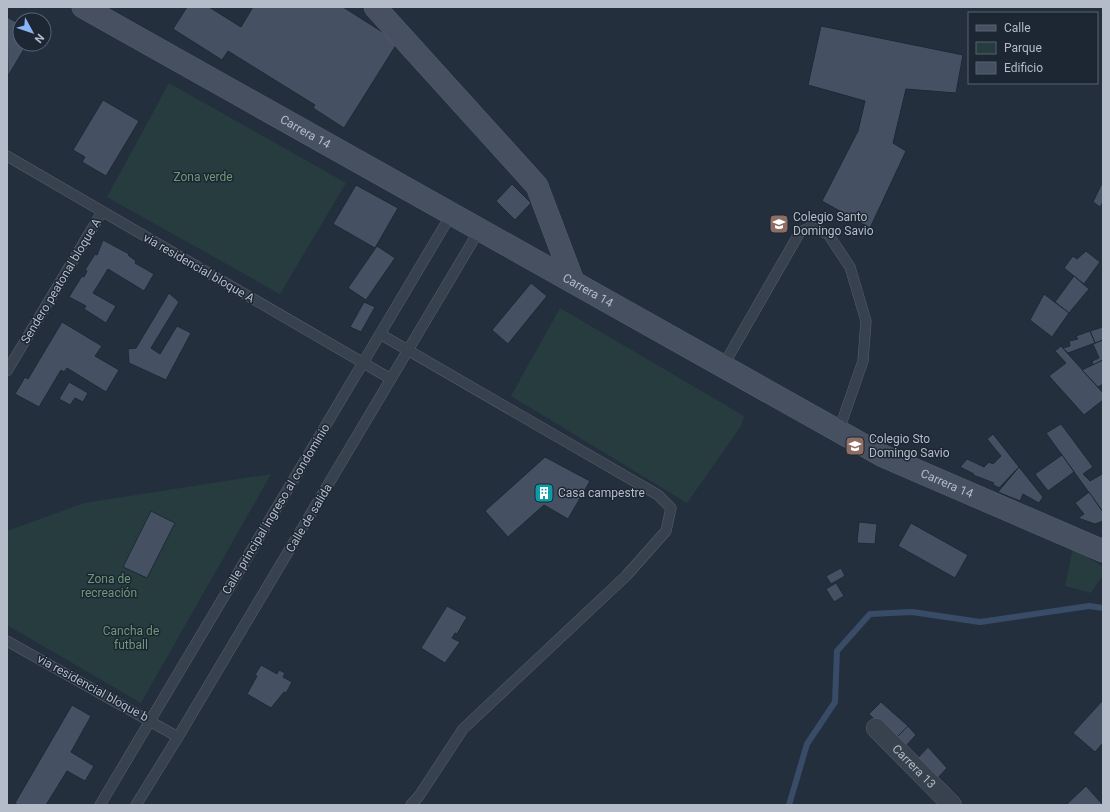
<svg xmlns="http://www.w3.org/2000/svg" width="1110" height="812" font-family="Roboto,sans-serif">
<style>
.green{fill:#263c3f}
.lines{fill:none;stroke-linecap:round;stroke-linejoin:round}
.stream{stroke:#394c67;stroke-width:6}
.building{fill:#455162;stroke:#1f2835}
.lane-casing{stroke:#565f6c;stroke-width:11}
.street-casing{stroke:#565f6c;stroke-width:20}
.secondary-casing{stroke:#565f6c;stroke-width:23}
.lane{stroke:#38414e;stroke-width:10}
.street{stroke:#38414e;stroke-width:19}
.secondary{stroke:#465061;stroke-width:22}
.labels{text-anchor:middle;stroke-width:3;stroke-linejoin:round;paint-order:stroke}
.street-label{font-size:12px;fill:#b4bcc9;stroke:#1d2633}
.park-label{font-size:12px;fill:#6b9a76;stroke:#1d2633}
.poi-label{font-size:12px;fill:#b4bcc9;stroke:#1d2633;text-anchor:start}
</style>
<rect width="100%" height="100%" fill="#242f3e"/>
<g class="green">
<path d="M 169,83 L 346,183 L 280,294 L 107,197 Z"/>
<path d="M 560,308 L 744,416 L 741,426 L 687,503 L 511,396 Z"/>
<path d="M 271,474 L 141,703 L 7,625 L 7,531 L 84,503 Z"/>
<path d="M 1073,548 L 1103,567 L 1103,575 L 1091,593 L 1065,586 Z"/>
</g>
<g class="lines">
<path class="stream" d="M 789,805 L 807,744 L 835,702 L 837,651 L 870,614 L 912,612 L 980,622 L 1089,606 L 1103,608"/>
</g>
<g class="building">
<path d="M 187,7 L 209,7 L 241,27 L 253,7 L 343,7 L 398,42 L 344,128 L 313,108 L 315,105 L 228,51 L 222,60 L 173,29 Z"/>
<path d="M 7,17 L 20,24 L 20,44 L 27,44 L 8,76 Z"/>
<path d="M 821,26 L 963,55 L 956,93 L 906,89 L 893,143 L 906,151 L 870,228 L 822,201 L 858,131 L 865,101 L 808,85 Z"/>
<path d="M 103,100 L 139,121 L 106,176 L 82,162 L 85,157 L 73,150 Z"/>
<path d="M 1103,181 L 1103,202 L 1100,207 L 1093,202 Z"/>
<path d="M 512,184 L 531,203 L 515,220 L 496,201 Z"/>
<path d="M 356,185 L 398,208 L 375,248 L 333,224 Z"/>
<path d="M 103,240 L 129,254 L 128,255 L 136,261 L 135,263 L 154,274 L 144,291 L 108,269 L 93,293 L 116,306 L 106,323 L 84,309 L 86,306 L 69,297 L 82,276 L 84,277 L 87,271 L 85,270 L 95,254 L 97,255 Z"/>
<path d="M 377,246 L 395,258 L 366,300 L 348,288 Z"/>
<path d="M 1086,251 L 1100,262 L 1084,284 L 1064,268 L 1073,256 L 1077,259 Z"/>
<path d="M 1074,276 L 1089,289 L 1069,313 L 1055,302 Z"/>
<path d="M 531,283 L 547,296 L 508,344 L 492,330 Z"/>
<path d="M 169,293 L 179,302 L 151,348 L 160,354 L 177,326 L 191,333 L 166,380 L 129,363 L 128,349 L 136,348 Z"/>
<path d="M 1044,294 L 1069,313 L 1052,337 L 1030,320 Z"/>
<path d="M 364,302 L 375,307 L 361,332 L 350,327 Z"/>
<path d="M 62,322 L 102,346 L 95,356 L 119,370 L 106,392 L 67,368 L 64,372 L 61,370 L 39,407 L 15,394 L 25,377 L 28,379 Z"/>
<path d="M 1103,327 L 1103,340 L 1095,343 L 1090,331 Z"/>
<path d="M 1090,331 L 1095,343 L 1068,353 L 1063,348 L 1070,346 L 1069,341 L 1078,339 L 1076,336 Z"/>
<path d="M 1103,340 L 1103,360 L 1093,365 L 1092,361 L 1099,358 L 1093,344 Z"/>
<path d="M 1061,346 L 1103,393 L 1103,400 L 1084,415 L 1049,376 L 1066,363 L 1055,351 Z"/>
<path d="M 1103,360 L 1103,384 L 1098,387 L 1082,370 Z"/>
<path d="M 69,382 L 88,393 L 83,402 L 75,398 L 70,405 L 59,399 Z"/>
<path d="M 1061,424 L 1093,467 L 1083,474 L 1090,481 L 1102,474 L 1103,476 L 1103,512 L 1046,433 Z"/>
<path d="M 993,434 L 1019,467 L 999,488 L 992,484 L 994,483 L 973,475 L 974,474 L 960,467 L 967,459 L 984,467 L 989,462 L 993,464 L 1001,456 L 987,439 Z"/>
<path d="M 1062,455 L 1074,472 L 1048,491 L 1035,474 Z"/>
<path d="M 545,457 L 590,481 L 568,519 L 544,505 L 508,537 L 485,511 Z"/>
<path d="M 1019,467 L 1043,497 L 1039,503 L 1023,494 L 1020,501 L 998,492 Z"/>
<path d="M 1089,492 L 1103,512 L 1103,521 L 1095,524 L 1078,518 L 1084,514 L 1075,503 Z"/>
<path d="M 151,511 L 175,523 L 147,578 L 123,567 Z"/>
<path d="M 859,522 L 877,524 L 875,544 L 857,543 Z"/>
<path d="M 911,523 L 968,555 L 955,578 L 898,546 Z"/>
<path d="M 841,568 L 845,576 L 831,584 L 826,576 Z"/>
<path d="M 836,583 L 844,596 L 834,602 L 826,589 Z"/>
<path d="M 447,606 L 467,617 L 457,634 L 455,633 L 452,638 L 460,642 L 445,663 L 421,648 Z"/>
<path d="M 261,665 L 277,674 L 279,670 L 285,673 L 283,677 L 292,682 L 286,693 L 284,692 L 271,708 L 247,694 L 257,676 L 255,675 Z"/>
<path d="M 1103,700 L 1103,743 L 1095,752 L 1073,733 Z"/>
<path d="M 881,702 L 908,726 L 895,739 L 869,714 Z"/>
<path d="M 72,705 L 91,716 L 71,752 L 94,766 L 85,781 L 67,771 L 46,805 L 18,805 L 15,803 Z"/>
<path d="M 908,726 L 916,735 L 904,748 L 895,739 Z"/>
<path d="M 928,747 L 947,768 L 935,781 L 916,760 Z"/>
<path d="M 1086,786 L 1103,805 L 1066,805 Z"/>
</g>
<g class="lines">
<g class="lane-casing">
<g id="lane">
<path d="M 7,156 L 391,379"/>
<path d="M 380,334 L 658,495 L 671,508 L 666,531 L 626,576 L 463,729 L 419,796 L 411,805"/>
<path d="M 723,366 L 800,232 L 811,227 L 828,234 L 850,267 L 866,321 L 863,361 L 839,430"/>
<path d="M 7,371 L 102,212"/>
<path d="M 7,641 L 178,737"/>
<path d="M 100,805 L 452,213"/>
<path d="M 136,805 L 178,737 L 480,229"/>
</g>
</g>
<g class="street-casing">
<g id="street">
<path id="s1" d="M 876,728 L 952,805"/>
</g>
</g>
<g class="secondary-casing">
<g id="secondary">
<path id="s2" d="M 83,7 L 883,456 L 1103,551"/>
<path d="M 375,7 L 537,186 L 573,281"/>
</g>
</g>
<use href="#lane" class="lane"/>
<use href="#street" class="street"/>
<use href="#secondary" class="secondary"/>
</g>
<defs>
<g id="school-square" transform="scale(1)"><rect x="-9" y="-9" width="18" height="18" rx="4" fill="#8d6e63" stroke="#1d2633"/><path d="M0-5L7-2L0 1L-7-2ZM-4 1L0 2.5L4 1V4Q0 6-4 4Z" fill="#fff"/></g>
<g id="building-square" transform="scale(1)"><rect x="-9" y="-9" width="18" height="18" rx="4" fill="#0f9aa8" stroke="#1d2633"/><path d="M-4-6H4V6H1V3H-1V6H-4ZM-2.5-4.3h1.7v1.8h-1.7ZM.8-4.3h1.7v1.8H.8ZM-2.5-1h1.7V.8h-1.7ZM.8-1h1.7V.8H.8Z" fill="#fff"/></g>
</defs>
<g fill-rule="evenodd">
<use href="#school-square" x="779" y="224"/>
<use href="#school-square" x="855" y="446"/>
<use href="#building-square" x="544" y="493"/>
</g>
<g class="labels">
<g class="street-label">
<text dy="4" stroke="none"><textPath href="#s2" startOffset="255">Carrera 14</textPath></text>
<text transform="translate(199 268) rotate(30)" y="4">via residencial bloque A</text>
<text transform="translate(61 281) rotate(-59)" y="4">Sendero peatonal bloque A</text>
<text dy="4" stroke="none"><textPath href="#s2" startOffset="579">Carrera 14</textPath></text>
<text dy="4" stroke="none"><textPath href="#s2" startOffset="987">Carrera 14</textPath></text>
<text transform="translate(276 509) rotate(-59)" y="4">Calle principal ingreso al condominio</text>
<text transform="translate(309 518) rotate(-59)" y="4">Calle de salida</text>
<text transform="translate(93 688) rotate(29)" y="4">via residencial bloque b</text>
<text dy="4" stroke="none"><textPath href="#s1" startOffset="54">Carrera 13</textPath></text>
</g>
<g class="park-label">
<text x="203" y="181">Zona verde</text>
<text x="109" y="583">Zona de<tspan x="109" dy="14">recreación</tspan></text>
<text x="131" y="635">Cancha de<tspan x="131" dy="14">futball</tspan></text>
</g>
<g class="poi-label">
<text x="793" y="221">Colegio Santo<tspan x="793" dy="14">Domingo Savio</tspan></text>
<text x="869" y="443">Colegio Sto<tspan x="869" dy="14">Domingo Savio</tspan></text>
<text x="558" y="497">Casa campestre</text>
</g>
</g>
<rect width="1110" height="812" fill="none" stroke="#b4bcc9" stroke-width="16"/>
<rect x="968" y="12" width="130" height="72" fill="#1d2633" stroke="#59626f"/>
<rect x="976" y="25" width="20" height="6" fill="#465061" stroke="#59626f"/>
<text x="1004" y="32" font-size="12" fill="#b4bcc9">Calle</text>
<rect x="976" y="42" width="20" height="12" fill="#263c3f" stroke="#59626f"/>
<text x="1004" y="52" font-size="12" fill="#b4bcc9">Parque</text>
<rect x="976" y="62" width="20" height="12" fill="#455162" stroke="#59626f"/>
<text x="1004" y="72" font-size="12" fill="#b4bcc9">Edificio</text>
<g transform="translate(32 32) rotate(130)"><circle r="19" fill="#1d2633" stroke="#59626f"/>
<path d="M0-3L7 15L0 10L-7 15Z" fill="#8ab4f8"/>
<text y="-6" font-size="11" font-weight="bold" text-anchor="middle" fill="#b4bcc9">N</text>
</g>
</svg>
